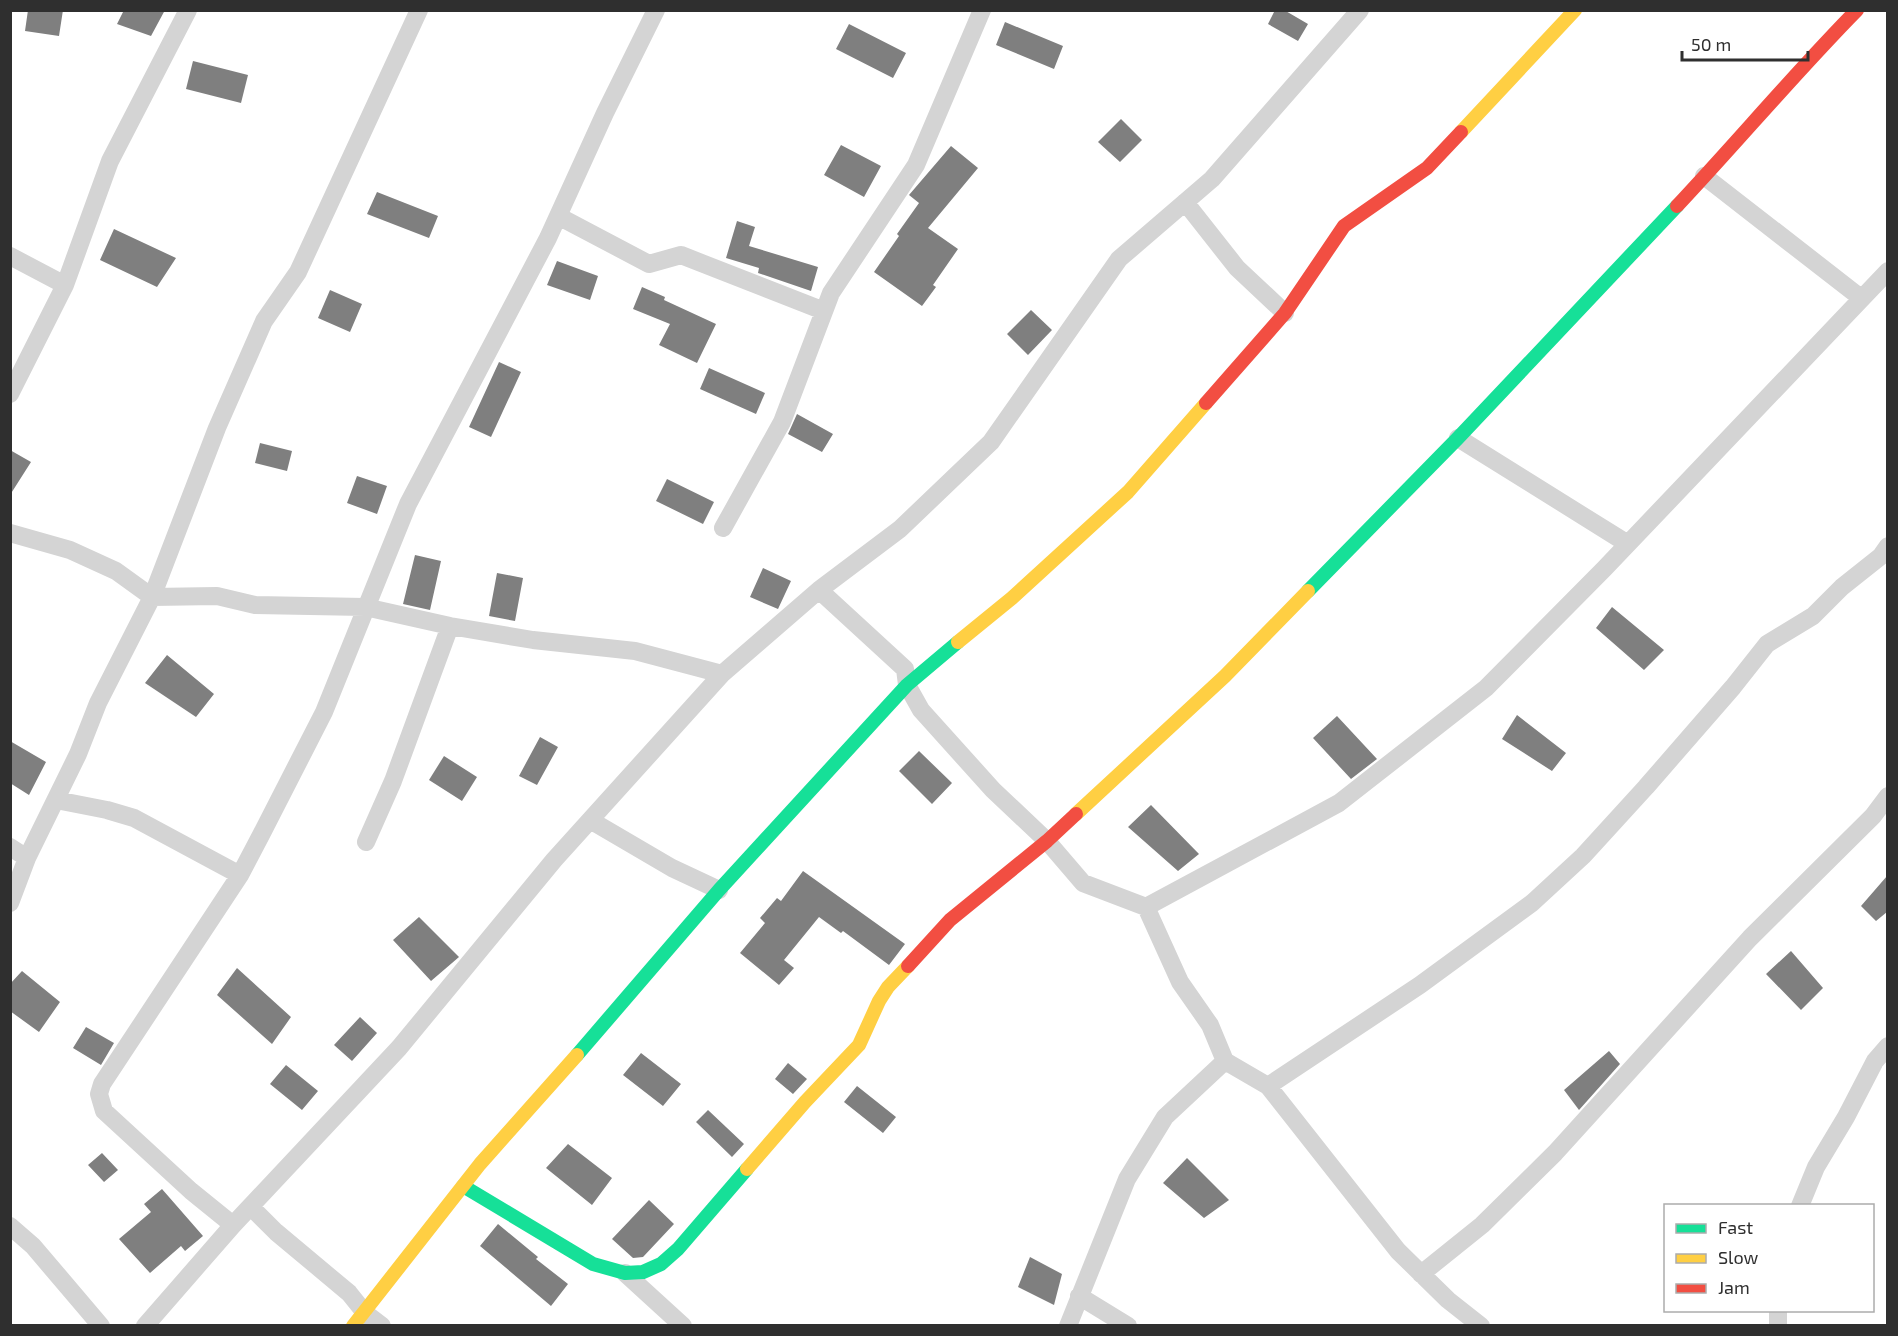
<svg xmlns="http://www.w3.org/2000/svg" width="1898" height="1336" font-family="'Exo 2',sans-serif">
  <rect width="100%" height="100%" fill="#fff"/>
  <path fill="#7f7f7f" d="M 28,10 L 63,10 L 59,36 L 25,31 Z
    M 124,10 L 165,10 L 151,36 L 117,24 Z
    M 1275,10 L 1284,10 L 1308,24 L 1298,41 L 1268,24 Z
    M 1005,22 L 1063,46 L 1054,69 L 996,45 Z
    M 849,24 L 906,53 L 893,78 L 836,49 Z
    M 193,61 L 248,75 L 241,103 L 186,89 Z
    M 1121,119 L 1142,140 L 1120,162 L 1098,142 Z
    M 841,145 L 881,166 L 864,197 L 824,175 Z
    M 951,146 L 978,168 L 928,228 L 958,249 L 933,285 L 936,287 L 922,306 L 874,272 L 899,236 L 897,234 L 919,203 L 909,195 Z
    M 377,192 L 438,216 L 429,238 L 367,214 Z
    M 737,221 L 755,227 L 749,246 L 818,267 L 811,291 L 758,273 L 759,268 L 726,258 Z
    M 114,229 L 176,258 L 157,287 L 100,260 Z
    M 557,261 L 598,276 L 590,300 L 547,285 Z
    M 642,287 L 665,297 L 664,300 L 716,324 L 697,363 L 659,345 L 670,324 L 633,309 Z
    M 330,290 L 362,304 L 350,332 L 318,318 Z
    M 1031,310 L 1052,330 L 1028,355 L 1007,334 Z
    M 499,362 L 521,372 L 491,437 L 469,427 Z
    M 709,368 L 765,393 L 756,414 L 700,389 Z
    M 797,414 L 833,434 L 822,452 L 788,434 Z
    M 260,443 L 292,451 L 287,471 L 255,463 Z
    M 10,450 L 31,462 L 10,495 Z
    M 357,476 L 387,486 L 377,514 L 347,503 Z
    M 667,479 L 714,502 L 703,524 L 656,501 Z
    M 415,555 L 441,561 L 430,610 L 403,604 Z
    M 763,568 L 791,581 L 778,609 L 750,597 Z
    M 497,573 L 523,578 L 515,621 L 489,616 Z
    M 1612,607 L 1664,650 L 1644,670 L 1596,628 Z
    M 167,655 L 214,694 L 196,717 L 145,683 Z
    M 1517,715 L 1566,753 L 1552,771 L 1502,739 Z
    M 1337,716 L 1377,759 L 1351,779 L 1313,738 Z
    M 540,737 L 558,747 L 537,785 L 519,776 Z
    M 10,741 L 46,762 L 29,795 L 10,783 Z
    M 919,751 L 952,783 L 932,804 L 899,771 Z
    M 444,756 L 477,777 L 462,801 L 429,780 Z
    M 1151,805 L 1199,854 L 1178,871 L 1128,827 Z
    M 803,871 L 905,944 L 889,965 L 843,931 L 841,933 L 819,917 L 784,960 L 794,968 L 779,985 L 740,953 L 765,923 L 760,918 L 777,898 L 781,901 Z
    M 1887,876 L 1887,912 L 1876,921 L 1861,906 Z
    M 419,917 L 459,957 L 431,981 L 393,940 Z
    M 1791,951 L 1823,988 L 1801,1010 L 1766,974 Z
    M 237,968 L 291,1017 L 272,1044 L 217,995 Z
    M 22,971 L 60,1002 L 39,1032 L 10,1011 L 10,984 Z
    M 360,1017 L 377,1033 L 352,1061 L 334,1045 Z
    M 86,1027 L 114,1043 L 101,1065 L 73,1048 Z
    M 1609,1051 L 1620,1064 L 1579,1110 L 1564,1090 Z
    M 641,1053 L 681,1084 L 663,1106 L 623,1075 Z
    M 788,1063 L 807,1079 L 793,1094 L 775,1079 Z
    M 286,1065 L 318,1091 L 302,1110 L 270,1084 Z
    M 857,1086 L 896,1117 L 883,1133 L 844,1102 Z
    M 708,1110 L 744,1144 L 732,1157 L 696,1122 Z
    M 568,1144 L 612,1178 L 592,1205 L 546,1168 Z
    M 102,1153 L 118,1170 L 104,1182 L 88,1165 Z
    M 1187,1158 L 1229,1200 L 1204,1218 L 1163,1183 Z
    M 162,1189 L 203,1236 L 185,1251 L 181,1246 L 150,1273 L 119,1239 L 151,1212 L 144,1204 Z
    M 649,1200 L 674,1224 L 643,1257 L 633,1258 L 612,1239 Z
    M 498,1224 L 538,1257 L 536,1259 L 568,1284 L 551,1306 L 480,1246 Z
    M 1030,1257 L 1062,1274 L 1054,1305 L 1018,1287 Z"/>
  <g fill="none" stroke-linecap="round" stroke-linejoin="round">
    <path stroke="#d4d4d4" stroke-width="18" d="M 1704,176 L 1861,298
      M 1185,202 L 1237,268 L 1285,313
      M 558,216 L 649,264 L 681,255 L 824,311
      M 10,256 L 65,285
      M 10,394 L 65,285 L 110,161 L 188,10
      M 1458,438 L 1628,544
      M 723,528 L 782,422 L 831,293 L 916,165 L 982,10
      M 10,533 L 70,550 L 116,571 L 152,597 L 217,596 L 255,605 L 365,607 L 450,626 L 533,640 L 635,651 L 722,674
      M 819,590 L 905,669 L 907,685 L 921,710 L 993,790 L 1047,841 L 1083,883 L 1146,907 L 1180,982 L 1210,1025 L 1225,1061 L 1268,1086 L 1398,1251 L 1448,1300 L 1481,1326
      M 56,800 L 107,810 L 134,818 L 240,875
      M 590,820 L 672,868 L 719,890
      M 366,842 L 393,781 L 450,626
      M 10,847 L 27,858
      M 10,903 L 27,858 L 78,754 L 98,703 L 152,597 L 217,428 L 264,321 L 298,272 L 419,10
      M 1146,907 L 1339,803 L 1486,688 L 1604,569 L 1888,271
      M 1268,1086 L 1420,985 L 1532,903 L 1583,856 L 1646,787 L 1733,687 L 1767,644 L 1813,616 L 1842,587 L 1881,556 L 1888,546
      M 1800,1206 L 1816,1167 L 1846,1117 L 1875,1061 L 1888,1046
      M 251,1207 L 276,1232 L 349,1293 L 365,1313 L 382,1326
      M 233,1225 L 191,1191 L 104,1111 L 99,1094 L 102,1084 L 240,875 L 261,835 L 324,712 L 408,504 L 548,238 L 605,113 L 656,10
      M 10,1226 L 33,1246 L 101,1326
      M 625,1273 L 683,1326
      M 1421,1274 L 1482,1225 L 1555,1153 L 1750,938 L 1873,816 L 1888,796
      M 1079,1296 L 1128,1326
      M 145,1326 L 233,1225 L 399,1048 L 554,860 L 722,674 L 819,590 L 900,529 L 991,442 L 1119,259 L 1212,179 L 1360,10
      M 1068,1326 L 1127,1179 L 1165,1117 L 1225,1061
      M 1778,1326 L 1778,1310"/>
    <path stroke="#16e098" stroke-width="14" d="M 1308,591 L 1458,438 L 1677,206
      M 577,1055 L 719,890 L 907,685 L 958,642
      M 463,1186 L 593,1264 L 625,1273 L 643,1272 L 661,1264 L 678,1249 L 747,1169"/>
    <path stroke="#ffcf43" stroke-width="14" d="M 1461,132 L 1575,10
      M 958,642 L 1012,598 L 1128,492 L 1206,403
      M 1076,814 L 1225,676 L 1308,591
      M 747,1169 L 805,1102 L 859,1045 L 879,1001 L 888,987 L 908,966
      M 353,1326 L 480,1164 L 577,1055"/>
    <path stroke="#f24e42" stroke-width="14" d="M 1677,206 C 1738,141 1795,73 1857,10
      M 1206,403 L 1285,313 L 1344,226 L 1427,168 L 1461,132
      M 908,966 L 950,920 L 1047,841 L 1076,814"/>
  </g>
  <rect width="1898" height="1336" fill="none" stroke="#2f2f2f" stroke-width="24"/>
  <rect x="1664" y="1204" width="210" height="108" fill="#ffffff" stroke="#acacac" stroke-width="1.5"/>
  <rect x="1676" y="1224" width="30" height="9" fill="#16e098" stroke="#acacac" stroke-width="1.5"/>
  <text x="1718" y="1234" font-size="18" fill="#2f2f2f">Fast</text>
  <rect x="1676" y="1254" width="30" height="9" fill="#ffcf43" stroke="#acacac" stroke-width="1.5"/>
  <text x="1718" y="1264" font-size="18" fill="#2f2f2f">Slow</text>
  <rect x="1676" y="1284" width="30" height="9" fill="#f24e42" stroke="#acacac" stroke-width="1.5"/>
  <text x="1718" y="1294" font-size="18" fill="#2f2f2f">Jam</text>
  <path d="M1682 51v9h126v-9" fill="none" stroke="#2f2f2f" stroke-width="3"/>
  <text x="1691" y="51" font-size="18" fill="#2f2f2f" stroke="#ffffff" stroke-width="4.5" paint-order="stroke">50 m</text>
</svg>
